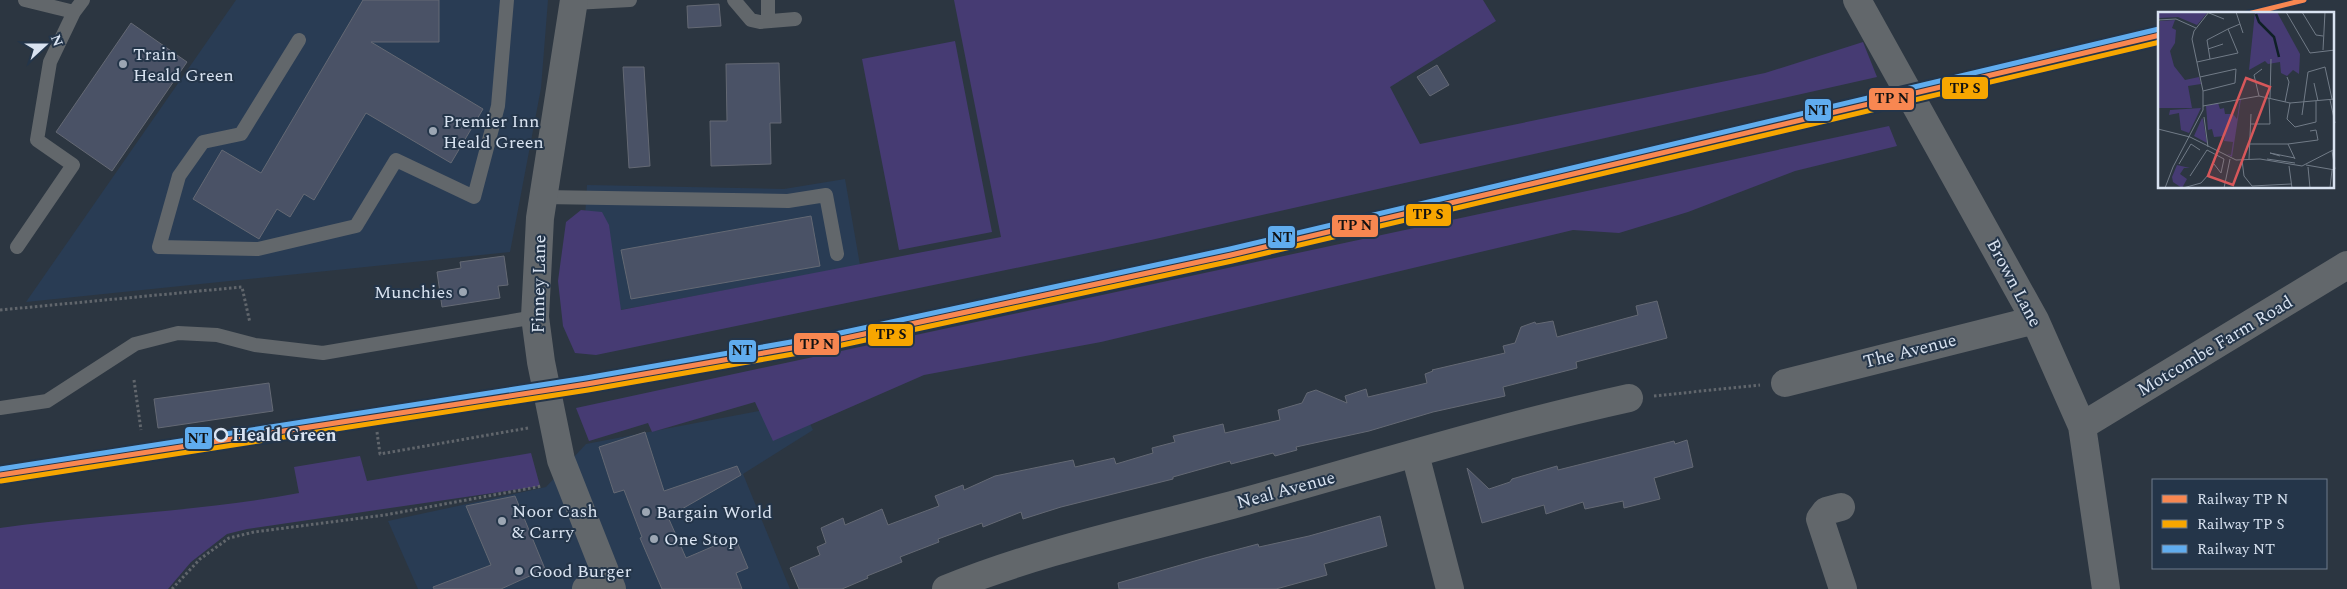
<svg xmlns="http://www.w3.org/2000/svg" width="2347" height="589" font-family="Spectral,serif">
  <rect width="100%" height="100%" fill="#2c3641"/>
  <path fill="#293c54" d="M 236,0 L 548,0 L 541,88 L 510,252 L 26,302 Z
    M 845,179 L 860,265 L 620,310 L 582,266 L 587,185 L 784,189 Z
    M 800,403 L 813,430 L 743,474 L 790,589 L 418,589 L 388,521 L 546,487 L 586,444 Z"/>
  <path fill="#463b73" d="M 954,0 L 1483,0 L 1496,21 L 1390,87 L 1420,144 L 1765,73 L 1863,42 L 1877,77 L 1151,240 L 596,355 L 575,353 L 563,326 L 558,281 L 566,222 L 581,210 L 602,212 L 609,225 L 621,310 L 1001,237 Z
    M 955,41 L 992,232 L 899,250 L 862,59 Z
    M 1889,126 L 1897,146 L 1795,171 L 1688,212 L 1619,233 L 1573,230 L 1101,342 L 924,375 L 773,441 L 755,402 L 652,432 L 648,423 L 589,441 L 576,408 Z
    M 531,453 L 540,486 L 247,529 L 227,534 L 191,562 L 168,589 L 0,589 L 0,528 C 99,514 201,512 299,493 L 294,467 L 360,456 L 367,481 Z"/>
  <path fill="#4a5266" stroke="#646974" d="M 363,0 L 439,0 L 439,42 L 371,42 L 483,109 L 451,163 L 366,113 L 314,200 L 304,194 L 290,217 L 277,209 L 259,239 L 193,199 L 222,150 L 261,173 Z
    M 719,4 L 721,26 L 688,28 L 687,6 Z
    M 131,23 L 187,62 L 112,171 L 56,132 Z
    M 779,63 L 781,123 L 770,123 L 771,164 L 711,166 L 710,121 L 727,121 L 726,64 Z
    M 1437,65 L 1449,85 L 1430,96 L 1417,77 Z
    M 623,67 L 644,67 L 650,166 L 629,168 Z
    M 811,216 L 820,266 L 631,299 L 621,250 Z
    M 504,256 L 508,285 L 498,286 L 500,298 L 442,307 L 437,272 L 461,268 L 460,262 Z
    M 1657,301 L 1667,338 L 1576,362 L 1577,368 L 1503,387 L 1505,396 L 1433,412 L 1369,431 L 1296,447 L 1297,450 L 1275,456 L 1273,453 L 1231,464 L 1230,461 L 1173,477 L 1173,479 L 1061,507 L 1023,519 L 1021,512 L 983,527 L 982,523 L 938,539 L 939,542 L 900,557 L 902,562 L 867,576 L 868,578 L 842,589 L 799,589 L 790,568 L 820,555 L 817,547 L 826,543 L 821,528 L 843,518 L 845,525 L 882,509 L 888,525 L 939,506 L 935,496 L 963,485 L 964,490 L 995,476 L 1073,460 L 1075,467 L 1114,458 L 1116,464 L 1153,453 L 1152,448 L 1175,442 L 1173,436 L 1223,424 L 1225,433 L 1280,420 L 1278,410 L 1302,403 L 1307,393 L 1316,390 L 1347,403 L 1345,396 L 1366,389 L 1368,397 L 1427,383 L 1425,374 L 1433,371 L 1432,370 L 1505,353 L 1503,346 L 1515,343 L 1521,327 L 1535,322 L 1536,324 L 1553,321 L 1557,337 L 1638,315 L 1636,306 Z
    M 269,383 L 273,411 L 158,428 L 154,399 Z
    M 645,432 L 664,491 L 737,466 L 741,475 L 668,517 L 686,558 L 735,537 L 748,568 L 736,573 L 742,589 L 662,589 L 640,538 L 642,537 L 624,490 L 614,493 L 599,447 Z
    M 1687,440 L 1693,467 L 1654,478 L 1660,499 L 1624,508 L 1623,501 L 1585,509 L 1583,502 L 1546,514 L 1544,505 L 1482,523 L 1467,468 L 1489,489 L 1510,482 L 1512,479 L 1557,466 L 1558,470 L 1674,441 L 1675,444 Z
    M 515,496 L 545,569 L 501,589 L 434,589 L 433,587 L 491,565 L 466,506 Z
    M 1380,516 L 1387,546 L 1324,564 L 1327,575 L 1276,589 L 1119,589 L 1118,583 L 1205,558 L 1258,544 L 1259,547 L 1309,536 Z"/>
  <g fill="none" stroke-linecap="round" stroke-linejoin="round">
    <path stroke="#61666c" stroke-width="3" stroke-dasharray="2.5 2.5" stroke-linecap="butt" d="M 0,310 L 242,287 L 250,323
      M 134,380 L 141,430
      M 1654,396 L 1760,385
      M 377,432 L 380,454 L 528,428
      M 172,589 L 200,559 L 229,538 L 254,532 L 385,515 L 542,486"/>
    <path stroke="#62676b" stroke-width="14" d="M 25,0 L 74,12
      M 734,0 L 751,20 L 760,22 L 795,19
      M 768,0 L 768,21
      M 574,3 L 630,0
      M 299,40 L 241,134 L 203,142 L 179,176 L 159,247 L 258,249 L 356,226 L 396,160 L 474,197 L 498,106 L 507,0
      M 543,197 L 788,201 L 826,195 L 837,254
      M 17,247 L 73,165 L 37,140 L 50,62 L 74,12 L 83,0
      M 0,408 L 47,401 L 135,344 L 178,333 L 217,335 L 255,345 L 323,353 L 535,317"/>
    <path stroke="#62676b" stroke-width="28" d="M 1857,0 L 2035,320 L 2082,426 L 2106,589
      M 1785,383 L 2035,320
      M 2082,426 L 2347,265
      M 1415,454 L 1450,589
      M 1841,507 L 1826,511 L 1820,519 L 1843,589
      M 586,589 L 607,579
      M 946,589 C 1041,550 1141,530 1239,503 C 1369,467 1497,427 1629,398"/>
    <path stroke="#62676b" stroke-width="28" d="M 574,0 L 540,218 L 535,317 L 541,362 L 561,460 L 612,589"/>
    <defs>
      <path id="rail-1" d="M 2248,14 L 2304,0
        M 0,475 L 587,384 L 832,341 L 1231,255 L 2160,35"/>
      <path id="rail-2" d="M 1,481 L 588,390 L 833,347 L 1232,261 L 2160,42"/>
      <path id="rail-3" d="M 0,469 L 586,378 L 831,335 L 1230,249 L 2159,29"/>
    </defs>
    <use href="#rail-1" stroke="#243549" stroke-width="9"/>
    <use href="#rail-2" stroke="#243549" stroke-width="9"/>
    <use href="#rail-3" stroke="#243549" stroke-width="9"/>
    <use href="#rail-1" stroke="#f88751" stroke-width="5"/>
    <use href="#rail-2" stroke="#f7a600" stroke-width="5"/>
    <use href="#rail-3" stroke="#60acee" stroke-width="5"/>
  </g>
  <g fill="#9ca6b3" stroke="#243549" stroke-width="2">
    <circle cx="123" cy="64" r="5"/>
    <circle cx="433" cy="131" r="5"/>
    <circle cx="463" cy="292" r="5"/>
    <circle cx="646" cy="512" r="5"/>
    <circle cx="502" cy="521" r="5"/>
    <circle cx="654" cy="539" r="5"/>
    <circle cx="519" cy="571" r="5"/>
  </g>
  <circle fill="#243549" stroke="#d9e3f1" stroke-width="2.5" cx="221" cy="435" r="6"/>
  <g text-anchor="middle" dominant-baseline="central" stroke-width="4" stroke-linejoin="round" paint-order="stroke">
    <g font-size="18" fill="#d9e3f1" stroke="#243549" text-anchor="start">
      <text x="133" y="54">Train<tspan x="133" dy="21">Heald Green</tspan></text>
      <text x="443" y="121">Premier Inn<tspan x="443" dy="21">Heald Green</tspan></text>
      <text x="453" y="292" text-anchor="end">Munchies</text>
      <text x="512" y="511">Noor Cash<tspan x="512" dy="21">&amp; Carry</tspan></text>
      <text x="656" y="512">Bargain World</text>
      <text x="664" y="539">One Stop</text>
      <text x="529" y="571">Good Burger</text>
    </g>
    <g font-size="18" fill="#d9e3f1" stroke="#243549">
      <text transform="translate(2014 283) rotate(62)">Brown Lane</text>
      <text transform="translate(539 284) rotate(-89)">Finney Lane</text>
      <text transform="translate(2215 346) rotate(-31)">Motcombe Farm Road</text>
      <text transform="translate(1910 351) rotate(-14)">The Avenue</text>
      <text transform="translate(1286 490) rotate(-15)">Neal Avenue</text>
    </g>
    <g font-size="18" font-weight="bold" fill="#d9e3f1" stroke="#243549" text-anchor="start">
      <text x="232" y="435">Heald Green</text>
    </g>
  </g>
  <g transform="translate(2158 12)">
    <rect width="176" height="176" fill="#2c3641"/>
    <path d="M 0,0 L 50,0 L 39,13 L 20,5 L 1,6 ZM 97,0 L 119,0 L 142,42 L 141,62 L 135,58 L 129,64 L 123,61 L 122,50 L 110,52 L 107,49 L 91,58 ZM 17,8 L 14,16 L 18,18 L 17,31 L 12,39 L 16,54 L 27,68 L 41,65 L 43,72 L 30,74 L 34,96 L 0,96 L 2,9 ZM 82,87 L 83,87 L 74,145 L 69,142 L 73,143 L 75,130 L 66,129 L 67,124 L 56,125 L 54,117 L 50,118 L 48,94 L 60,91 L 62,97 L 66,96 L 67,102 L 75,102 L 79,107 ZM 43,96 L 31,121 L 23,118 L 21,101 L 11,103 L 12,98 ZM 44,106 L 45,107 L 49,131 L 36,124 ZM 19,153 L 32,156 L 26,156 L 22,162 L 29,167 L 24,176 L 15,170 L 14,165 Z" fill="#463b73"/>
    <path fill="none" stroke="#0f2026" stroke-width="2.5" d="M 98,2 L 101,10 L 116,25 L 121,45"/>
    <path fill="none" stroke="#717b87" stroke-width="1" d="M 78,0 L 85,21M 128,0 L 152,41 L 177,38M 144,0 L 158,23 L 165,24M 51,1 L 66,7M 0,8 L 18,7 L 38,16M 50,37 L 65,32M 165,38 L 167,0M 52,47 L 49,28 L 70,17M 39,50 L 80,41 L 70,17 L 82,12M 42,65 L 78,57 L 77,71 L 45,79M 156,71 L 160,89M 101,84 L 96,63 L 104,57M 112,86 L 113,47M 172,88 L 177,111M 127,90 L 131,70 L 129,65M 132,91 L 129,107 L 137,115M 45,94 L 101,84 L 132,91 L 177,87M 144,103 L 150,60 L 167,55 L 174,87M 46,105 L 50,135M 92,112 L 112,112 L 111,86M 137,115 L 158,110 L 158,89M 0,117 L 32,125 L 78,148 L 102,147 L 144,154 L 177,137M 90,132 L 130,132 L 160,128 L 158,118 L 152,119M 130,132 L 137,147M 49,138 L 66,147 L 63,161 L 56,152M 174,139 L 177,157M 122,144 L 112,141 L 137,146M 91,147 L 93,102M 109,147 L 137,151M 84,148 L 86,164 L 94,174 L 133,172M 21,152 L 33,132 L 42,138M 148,153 L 177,158M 131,154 L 134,176M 150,155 L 152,176M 32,164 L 49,138M 7,176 L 15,155 L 45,98 L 45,79 L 34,27 L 36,19 L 51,0M 25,176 L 43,171 L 52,161M 66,176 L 72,147M 172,176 L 174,158"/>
    <path fill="#d7575a" fill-opacity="0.15" stroke="#d7575a" stroke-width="2.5" d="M 88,66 L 112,75 L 75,173 L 50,164 Z"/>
    <rect width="176" height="176" fill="none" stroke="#d9e3f1" stroke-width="2.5"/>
  </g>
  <g stroke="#243549" stroke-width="2">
    <rect x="1941" y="76" width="48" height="24" rx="5" fill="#f7a600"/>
    <rect x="1868" y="87" width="47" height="24" rx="5" fill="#f88751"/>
    <rect x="1804" y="98" width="28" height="24" rx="5" fill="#60acee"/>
    <rect x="1405" y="203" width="47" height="24" rx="5" fill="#f7a600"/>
    <rect x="1331" y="214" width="48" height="24" rx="5" fill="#f88751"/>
    <rect x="1267" y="225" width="29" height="24" rx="5" fill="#60acee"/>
    <rect x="867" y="323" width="47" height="24" rx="5" fill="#f7a600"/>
    <rect x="793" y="332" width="47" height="24" rx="5" fill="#f88751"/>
    <rect x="728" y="339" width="29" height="24" rx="5" fill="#60acee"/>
    <rect x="184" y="426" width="29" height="24" rx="5" fill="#60acee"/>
  </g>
  <g font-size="14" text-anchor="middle" font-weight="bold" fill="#111">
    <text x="1965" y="93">TP S</text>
    <text x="1892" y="103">TP N</text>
    <text x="1818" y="115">NT</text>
    <text x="1428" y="219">TP S</text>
    <text x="1355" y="230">TP N</text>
    <text x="1282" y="242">NT</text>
    <text x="891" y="339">TP S</text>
    <text x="817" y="349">TP N</text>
    <text x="742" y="355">NT</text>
    <text x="198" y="443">NT</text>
  </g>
  <rect x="2152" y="479" width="175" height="90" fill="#243549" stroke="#6c7b8c"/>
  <rect x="2162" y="495" width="25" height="8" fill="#f88751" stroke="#6c7b8c"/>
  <text x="2197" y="504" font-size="15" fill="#d9e3f1">Railway TP N</text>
  <rect x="2162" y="520" width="25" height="8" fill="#f7a600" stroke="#6c7b8c"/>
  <text x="2197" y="529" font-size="15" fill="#d9e3f1">Railway TP S</text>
  <rect x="2162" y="545" width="25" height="8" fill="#60acee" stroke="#6c7b8c"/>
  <text x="2197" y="554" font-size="15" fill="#d9e3f1">Railway NT</text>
  <g transform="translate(45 45) rotate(69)" stroke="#243549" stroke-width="4" paint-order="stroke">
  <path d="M0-4L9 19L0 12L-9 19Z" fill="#d9e3f1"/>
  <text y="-8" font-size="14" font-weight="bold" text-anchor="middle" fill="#d9e3f1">N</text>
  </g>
</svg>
